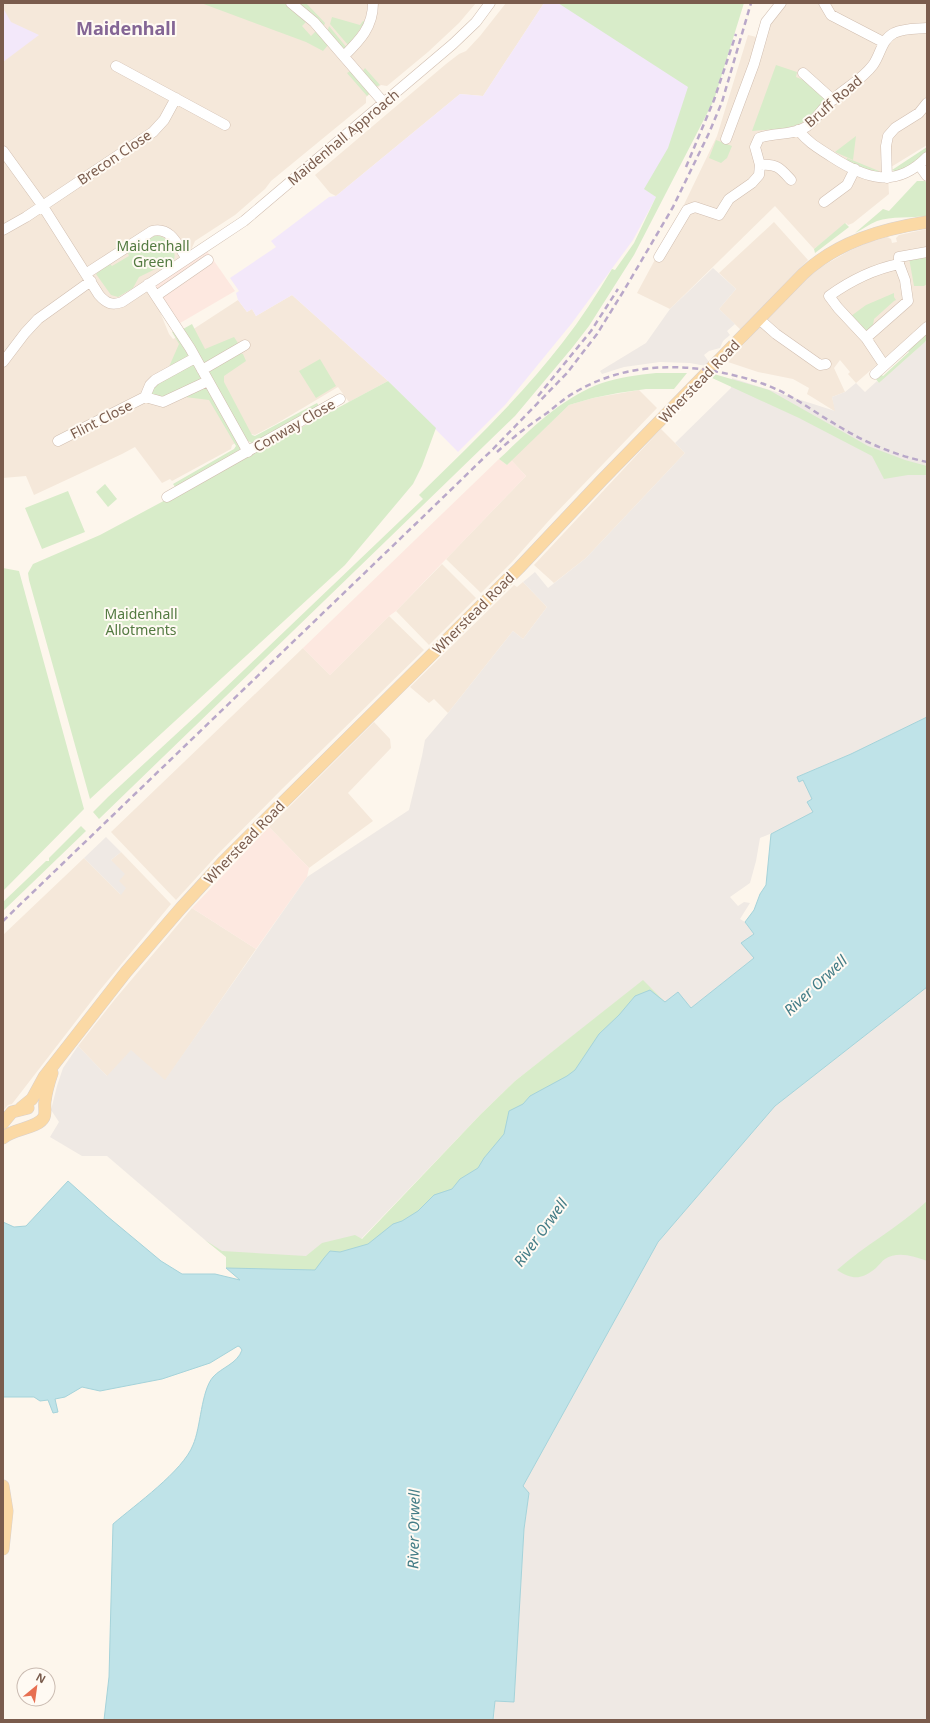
<svg xmlns="http://www.w3.org/2000/svg" width="930" height="1723" font-family="'Noto Sans',sans-serif">
  <rect width="100%" height="100%" fill="#fdf6ec"/>
  <path fill="#f5e8da" d="M 3,3 L 476,3 L 459,23 L 428,52 L 387,86 L 381,85 L 366,97 L 366,103 L 271,181 L 265,189 L 235,215 L 195,241 L 187,259 L 149,285 L 169,334 L 173,339 L 192,330 L 238,300 L 247,312 L 252,309 L 256,316 L 292,295 L 388,381 L 349,402 L 338,387 L 276,424 L 255,435 L 251,434 L 232,445 L 231,449 L 172,481 L 170,479 L 162,483 L 135,447 L 122,454 L 34,495 L 26,476 L 3,478 Z
    M 506,3 L 544,3 L 483,96 L 460,94 L 336,196 L 330,193 L 315,175 L 446,64 L 459,54 L 466,51 L 480,36 Z
    M 781,3 L 927,3 L 927,145 L 891,167 L 888,176 L 889,194 L 853,223 L 848,225 L 846,223 L 814,249 L 775,206 L 670,309 L 637,293 L 679,215 L 717,136 L 748,35 L 761,38 Z
    M 774,222 L 808,260 L 741,330 L 719,309 L 736,289 L 719,273 Z
    M 927,229 L 927,321 L 856,383 L 848,374 L 850,372 L 840,360 L 834,368 L 845,392 L 832,397 L 836,412 L 807,394 L 809,388 L 793,379 L 758,372 L 728,362 L 791,292 L 821,267 L 849,251 L 867,243 L 887,237 L 891,239 L 892,243 L 897,242 L 896,238 L 899,235 Z
    M 639,390 L 657,408 L 553,516 L 512,562 L 481,593 L 446,559 L 526,476 L 511,460 L 569,405 L 593,398 Z
    M 661,429 L 685,453 L 586,558 L 554,583 L 534,565 Z
    M 442,564 L 476,598 L 429,645 L 396,611 Z
    M 523,582 L 547,607 L 523,639 L 513,631 L 448,713 L 434,699 L 429,703 L 410,687 L 514,585 L 517,587 Z
    M 389,616 L 424,650 L 282,789 L 218,854 L 176,900 L 111,832 L 303,648 L 330,675 Z
    M 374,722 L 390,739 L 391,748 L 348,793 L 373,821 L 309,868 L 269,827 Z
    M 121,852 L 171,904 L 100,990 L 12,1104 L 8,1105 L 3,1111 L 3,935 L 84,858 L 120,894 L 119,881 L 111,860 Z
    M 192,908 L 256,949 L 165,1081 L 107,1076 L 78,1046 L 116,998 Z"/>
  <path fill="#fde8e0" d="M 205,248 L 235,291 L 175,326 L 148,284 Z
    M 499,459 L 507,465 L 511,460 L 526,476 L 396,611 L 389,616 L 330,675 L 303,648 Z
    M 269,827 L 309,868 L 307,877 L 256,949 L 192,908 Z"/>
  <path fill="#efe9e4" d="M 713,268 L 736,289 L 719,309 L 735,324 L 727,331 L 730,335 L 723,341 L 720,348 L 709,351 L 704,355 L 709,362 L 706,366 L 690,363 L 660,362 L 624,367 L 602,374 L 600,371 L 646,343 L 670,309 Z
    M 927,340 L 927,717 L 851,754 L 797,777 L 803,780 L 812,799 L 813,812 L 777,831 L 760,838 L 756,861 L 750,883 L 730,897 L 738,906 L 744,902 L 750,903 L 740,919 L 745,922 L 754,934 L 754,958 L 691,1008 L 665,1002 L 643,981 L 515,1081 L 480,1115 L 361,1239 L 305,1259 L 228,1257 L 205,1240 L 107,1156 L 82,1156 L 50,1137 L 59,1122 L 51,1110 L 57,1086 L 63,1068 L 78,1046 L 107,1076 L 131,1050 L 165,1080 L 307,877 L 409,810 L 422,756 L 425,740 L 448,713 L 513,631 L 523,639 L 547,607 L 523,582 L 535,572 L 548,588 L 586,558 L 685,453 L 675,443 L 731,388 L 732,378 L 835,411 L 832,397 L 845,392 L 856,383 L 865,392 L 877,381 L 879,383 Z
    M 106,837 L 121,852 L 111,860 L 125,874 L 119,881 L 126,888 L 121,895 L 84,858 Z
    M 927,987 L 927,1720 L 494,1720 L 495,1700 L 514,1702 L 524,1529 L 529,1493 L 523,1486 L 658,1242 L 775,1106 Z"/>
  <path fill="#f3e8fa" d="M 544,3 L 722,3 L 660,190 L 633,240 L 572,323 L 505,405 L 458,452 L 388,381 L 292,295 L 256,316 L 252,309 L 247,312 L 238,300 L 236,293 L 239,291 L 230,278 L 276,247 L 271,241 L 329,197 L 336,196 L 460,94 L 483,96 Z
    M 3,8 L 11,22 L 39,35 L 3,62 Z"/>
  <path fill="#d8ecc9" d="M 201,3 L 286,3 L 299,13 L 307,21 L 302,26 L 311,36 L 316,31 L 329,44 L 323,51 L 306,42 Z
    M 296,3 L 306,3 L 325,23 L 323,28 Z
    M 558,3 L 744,3 L 714,100 L 634,255 L 589,326 L 572,348 L 515,416 L 99,819 L 93,812 L 108,797 L 199,713 L 423,499 L 419,495 C 469,446 520,398 563,342 C 581,319 597,294 612,269 L 615,270 L 634,243 L 656,197 L 644,189 L 668,148 L 688,87 Z
    M 332,17 L 360,25 L 363,21 L 365,21 L 353,40 L 348,45 L 330,24 Z
    M 329,26 L 347,48 L 342,49 L 327,33 Z
    M 776,65 L 797,72 L 796,77 L 810,83 L 826,98 C 820,105 814,113 807,119 C 794,131 769,129 752,131 Z
    M 365,68 L 380,85 L 375,87 L 362,72 Z
    M 352,70 L 371,92 L 367,96 L 347,73 Z
    M 856,136 L 853,160 L 835,152 Z
    M 716,140 L 732,146 L 727,158 L 721,163 L 709,158 Z
    M 927,147 L 927,152 L 917,162 L 897,172 L 892,170 Z
    M 847,158 L 879,171 L 879,172 L 871,172 L 847,161 Z
    M 917,181 L 925,181 L 927,184 L 927,216 C 912,218 891,216 877,221 C 869,224 862,230 855,233 L 883,209 L 889,211 Z
    M 845,223 L 849,227 L 815,253 L 814,249 Z
    M 156,235 C 168,237 177,248 174,260 L 139,277 L 133,288 L 118,297 L 111,295 L 96,274 L 109,263 L 112,266 L 129,256 L 127,251 Z
    M 927,254 L 927,284 L 924,286 L 914,286 L 909,258 Z
    M 894,293 L 894,297 L 896,300 L 894,301 L 874,319 L 872,330 L 867,333 L 851,316 L 866,305 Z
    M 192,324 L 205,349 L 234,337 L 238,343 C 234,352 213,363 203,362 L 183,329 Z
    M 175,331 L 189,354 L 187,357 L 168,369 L 179,344 L 172,332 Z
    M 927,333 L 927,339 L 925,342 L 879,383 L 875,378 L 880,374 L 883,376 L 909,352 L 907,350 Z
    M 240,353 L 243,354 L 246,361 L 224,376 L 224,382 L 252,435 L 255,436 L 317,403 L 321,409 L 253,444 L 245,439 L 209,372 L 211,368 Z
    M 320,359 L 336,386 L 316,398 L 299,371 Z
    M 194,364 L 202,377 L 196,383 L 162,398 L 152,395 L 152,389 L 155,384 Z
    M 656,373 L 687,373 L 674,389 L 646,389 L 618,393 L 593,398 L 569,405 L 507,465 L 499,459 C 530,430 562,397 602,383 C 620,377 638,375 656,373 Z
    M 714,374 L 769,390 L 868,446 L 905,460 L 927,466 L 927,475 L 908,475 L 884,479 L 872,456 L 799,418 L 710,377 Z
    M 388,381 L 436,428 L 422,466 L 413,484 L 345,565 L 90,799 L 29,580 L 28,573 L 33,564 L 100,535 Z
    M 205,388 L 208,388 L 241,449 L 238,454 L 176,488 L 173,484 L 234,449 L 236,446 L 209,400 L 185,397 Z
    M 105,484 L 117,499 L 108,507 L 96,492 Z
    M 68,491 L 85,532 L 42,549 L 25,508 Z
    M 3,568 L 19,571 L 84,809 L 3,891 Z
    M 81,826 L 86,831 L 3,911 L 3,902 L 46,861 L 49,861 L 49,858 Z
    M 643,980 L 665,1002 L 504,1164 L 327,1270 L 241,1280 L 226,1268 L 226,1257 L 205,1240 L 222,1251 L 306,1256 L 322,1243 L 355,1235 L 362,1239 L 480,1115 L 515,1081 Z
    M 927,1201 L 927,1261 C 914,1256 897,1251 885,1259 C 882,1261 879,1265 876,1268 C 861,1280 853,1280 837,1270 C 865,1245 899,1227 927,1201 Z"/>
  <path fill="#bfe3e8" stroke="#a5d3da" d="M 927,717 L 927,987 L 775,1106 L 658,1242 L 523,1486 L 529,1493 L 524,1529 L 514,1702 L 495,1701 L 493,1720 L 104,1720 L 109,1677 L 113,1524 C 135,1505 183,1471 193,1445 C 201,1427 201,1391 213,1377 C 222,1367 237,1364 242,1350 L 240,1347 L 238,1346 L 210,1363 L 162,1379 L 100,1391 L 82,1387 L 65,1397 L 55,1399 L 58,1412 L 53,1413 L 48,1400 L 40,1401 L 34,1397 L 3,1397 L 3,1222 L 14,1227 L 26,1226 L 68,1181 L 107,1216 L 161,1261 L 182,1274 L 215,1274 L 240,1280 L 226,1268 L 315,1270 L 324,1258 L 330,1251 L 340,1252 L 368,1244 L 393,1224 L 402,1221 L 418,1211 L 434,1195 L 452,1189 L 460,1179 L 478,1168 L 484,1158 L 504,1134 L 509,1111 L 523,1104 L 530,1096 L 567,1076 L 575,1070 L 599,1034 L 619,1015 L 635,996 L 650,990 L 665,1002 L 678,992 L 691,1008 L 754,958 L 741,943 L 754,934 L 745,922 L 754,910 L 760,894 L 766,885 L 771,834 L 813,812 L 807,802 L 812,799 L 803,780 L 799,782 L 797,777 L 851,754 Z"/>
  <g fill="none" stroke-linecap="round" stroke-linejoin="round">
    <defs>
      <path id="minor" d="M 291,3 L 314,22 L 384,103
        M 824,3 L 831,15 L 883,42
        M 344,56 C 360,40 373,27 373,3
        M 116,66 L 225,125
        M 803,73 L 833,100
        M 798,130 C 811,145 817,147 832,157 C 866,179 896,189 927,157
        M 726,139 L 754,64 L 766,22 L 781,3
        M 3,151 L 42,205 L 99,295 C 106,303 112,306 122,302 L 244,221 L 453,44 L 476,22 L 490,3
        M 760,165 C 777,163 781,169 791,180
        M 919,165 L 927,176
        M 887,178 L 886,146 L 888,136 L 895,128 L 919,113 L 927,103
        M 824,202 L 847,185 L 855,169
        M 3,230 L 26,217 L 153,132 L 164,120 L 176,98
        M 659,257 L 687,210 L 695,207 L 719,215 L 729,199 L 752,183 L 759,175 L 760,165 L 755,147 L 759,138 C 774,132 791,136 806,127 C 815,121 821,110 829,103 C 843,89 861,81 873,65 C 881,54 881,40 894,33 C 905,28 916,29 927,28
        M 87,273 L 152,231 C 171,226 178,246 187,259
        M 148,284 L 190,348 L 248,452
        M 156,296 L 208,260
        M 759,319 L 776,334 L 820,365 L 826,364
        M 866,338 L 908,301 L 905,280 L 899,264
        M 195,358 L 155,380 L 150,385 L 145,397 L 163,402 L 208,381
        M 3,362 L 25,333 L 38,319 L 91,281
        M 884,365 L 866,338 L 838,308 L 829,296 C 850,281 874,269 899,264 L 899,257 L 927,252
        M 202,370 L 245,345
        M 875,374 L 927,327
        M 58,441 L 145,397
        M 167,497 L 340,399"/>
      <path id="major" d="M 21,1108 L 32,1099 L 44,1077 L 126,972 L 181,908 L 224,861 L 519,568 L 602,480 L 803,274 C 837,242 882,229 927,222
        M 3,1123 L 12,1112 L 28,1108
        M 3,1138 C 13,1128 38,1129 44,1117 C 46,1113 44,1106 45,1101 C 46,1092 49,1082 52,1073
        M 3,1486 L 7,1511 L 3,1549"/>
    </defs>
    <use href="#minor" stroke="#d1beb0" stroke-width="11"/>
    <use href="#major" stroke="#dad1cd" stroke-width="13"/>
    <use href="#minor" stroke="#fff" stroke-width="10"/>
    <use href="#major" stroke="#fbd9a5" stroke-width="12"/>
    <path stroke="#b9a8c9" stroke-width="2.5" stroke-dasharray="6 4" stroke-linecap="butt" d="M 686,167 L 714,100 L 736,34
      M 538,396 L 591,331 L 618,289
      M 497,452 C 512,438 529,425 547,413 C 557,405 567,396 579,390 C 620,367 668,363 714,371 C 739,376 764,382 786,394 C 803,403 819,415 835,424 C 864,442 894,455 927,462
      M 3,921 L 429,511 L 493,449 L 567,373 L 597,334 L 623,292 L 673,207 L 709,133 L 722,102 L 751,3"/>
  </g>
  <g text-anchor="middle" dominant-baseline="central" stroke-width="4" stroke-linejoin="round" paint-order="stroke">
    <g font-size="14" fill="#7a5c4d" stroke="#fffaf3">
      <text transform="translate(833 101) rotate(-41)">Bruff Road</text>
      <text transform="translate(343 137) rotate(-40)">Maidenhall Approach</text>
      <text transform="translate(114 157) rotate(-34)">Brecon Close</text>
      <text transform="translate(699 381) rotate(-46)">Wherstead Road</text>
      <text transform="translate(101 419) rotate(-27)">Flint Close</text>
      <text transform="translate(294 425) rotate(-30)">Conway Close</text>
      <text transform="translate(473 613) rotate(-45)">Wherstead Road</text>
      <text transform="translate(244 842) rotate(-46)">Wherstead Road</text>
    </g>
    <g font-size="14" fill="#537a41" stroke="#fffaf3">
      <text x="153" y="245">Maidenhall<tspan x="153" dy="16">Green</tspan></text>
      <text x="141" y="613">Maidenhall<tspan x="141" dy="16">Allotments</tspan></text>
    </g>
    <g font-size="15" font-style="italic" fill="#437c86" stroke="#fffaf3">
      <text transform="translate(815 985) rotate(-43)">River Orwell</text>
      <text transform="translate(540 1232) rotate(-54)">River Orwell</text>
      <text transform="translate(413 1529) rotate(-89)">River Orwell</text>
    </g>
    <g font-size="18" font-weight="bold" fill="#846695" stroke="#fffaf3">
      <text x="126" y="28">Maidenhall</text>
    </g>
  </g>
  <rect width="930" height="1723" fill="none" stroke="#7a5c4d" stroke-width="8"/>
  <g transform="translate(36 1687) rotate(29)"><circle r="19" fill="#fffaf3" stroke="#cabbb1"/>
  <path d="M0-3L7 15L0 10L-7 15Z" fill="#e76f51"/>
  <text y="-6" font-size="11" font-weight="bold" text-anchor="middle" fill="#7a5c4d">N</text>
  </g>
</svg>
